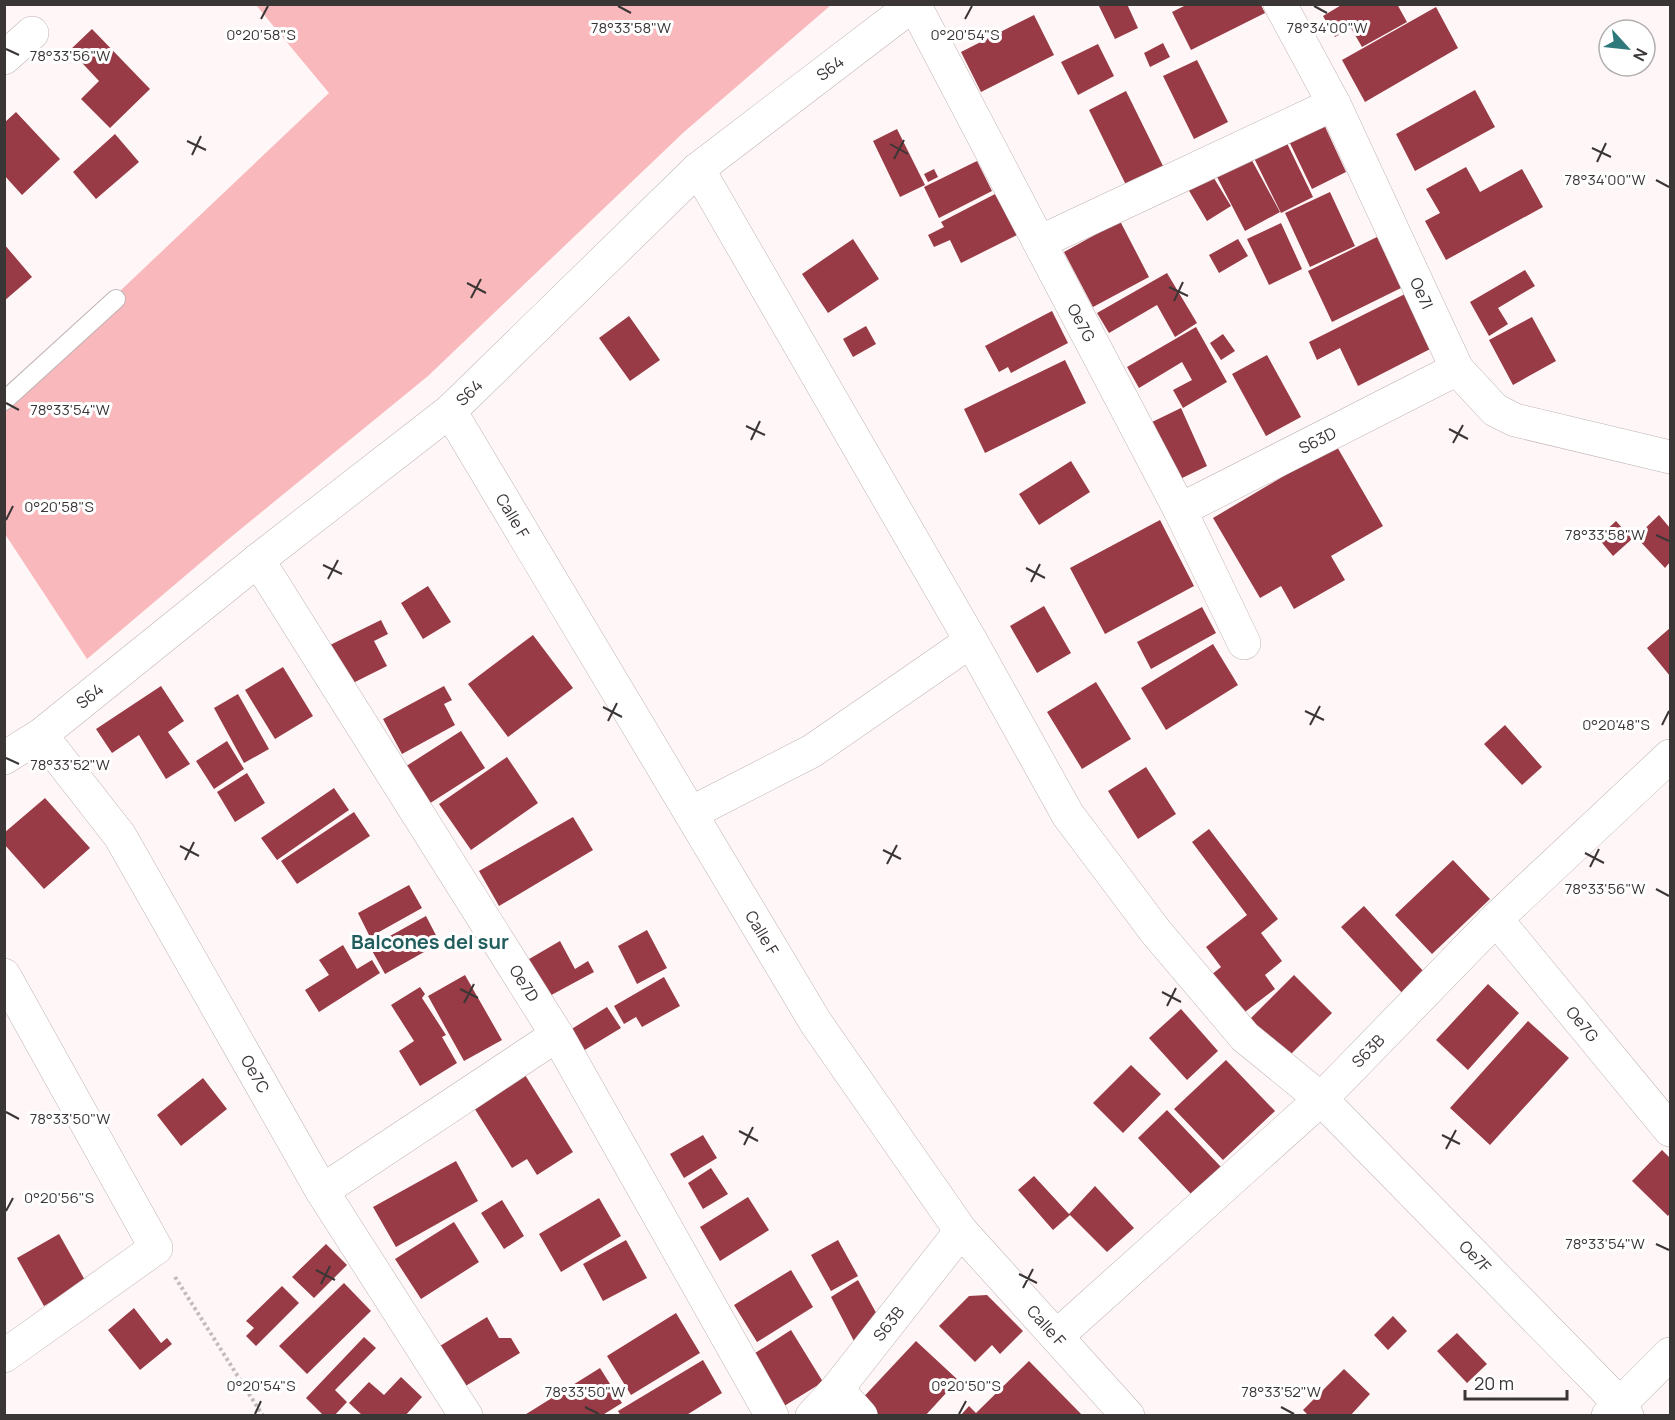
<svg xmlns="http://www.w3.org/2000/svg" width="1675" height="1420" font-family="Manrope,sans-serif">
  <rect width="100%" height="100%" fill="#fff7f7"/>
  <path fill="#f9b8bb" d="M 256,5 L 831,5 L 684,132 L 428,376 L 231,537 L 87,659 L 5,534 L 5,400 L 329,93 Z"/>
  <path fill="#983b46" d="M 1098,4 L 1127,4 L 1138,28 L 1115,39 Z
    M 1343,4 L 1397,4 L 1407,22 L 1362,47 L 1351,28 L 1335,37 L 1323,16 Z
    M 1186,5 L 1261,5 L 1265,13 L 1191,50 L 1172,12 Z
    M 1436,7 L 1458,48 L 1365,102 L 1342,60 Z
    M 1034,15 L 1054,55 L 981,92 L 961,52 Z
    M 92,29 L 150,89 L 110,128 L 81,99 L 99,81 L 70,50 Z
    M 1163,43 L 1170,57 L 1150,67 L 1144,53 Z
    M 1098,44 L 1114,76 L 1078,95 L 1061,62 Z
    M 1197,60 L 1228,122 L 1194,139 L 1163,76 Z
    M 1475,90 L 1495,127 L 1415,171 L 1396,134 Z
    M 1126,91 L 1163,166 L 1126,185 L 1089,110 Z
    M 16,112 L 60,159 L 22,195 L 4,175 L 4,123 Z
    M 1321,118 L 1346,172 L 1312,189 L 1286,135 Z
    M 897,129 L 925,185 L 900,197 L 873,141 Z
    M 115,134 L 139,162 L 96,199 L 73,172 Z
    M 1283,135 L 1313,197 L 1281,213 L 1251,152 Z
    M 1249,155 L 1280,212 L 1245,231 L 1215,173 Z
    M 977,161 L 992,191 L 939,218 L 924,187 Z
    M 1466,167 L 1480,192 L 1522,169 L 1543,207 L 1446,260 L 1425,221 L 1440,213 L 1426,189 Z
    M 934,169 L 938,177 L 928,182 L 924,174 Z
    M 1212,175 L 1231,206 L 1207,221 L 1188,189 Z
    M 1330,192 L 1355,246 L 1310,267 L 1285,213 Z
    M 997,193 L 1017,235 L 961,263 L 950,240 L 934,247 L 928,235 L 944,227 L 941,222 Z
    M 1120,221 L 1149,277 L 1093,307 L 1064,252 Z
    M 1281,223 L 1302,269 L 1269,285 L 1247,239 Z
    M 1377,237 L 1401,288 L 1332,322 L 1308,271 Z
    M 853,239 L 879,279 L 828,313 L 802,274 Z
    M 1238,239 L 1248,256 L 1219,273 L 1209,255 Z
    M 4,244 L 32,277 L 4,301 Z
    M 1525,270 L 1535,286 L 1498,308 L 1508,324 L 1489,336 L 1470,302 Z
    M 1167,273 L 1197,323 L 1175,337 L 1157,305 L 1109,333 L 1097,313 Z
    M 1411,291 L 1438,345 L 1358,386 L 1340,348 L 1317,360 L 1309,342 Z
    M 1052,311 L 1068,343 L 1011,373 L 1008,367 L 999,372 L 985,346 Z
    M 629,316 L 660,360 L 630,381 L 599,338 Z
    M 1532,317 L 1556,361 L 1513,385 L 1489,340 Z
    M 866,326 L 876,344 L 853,357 L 843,339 Z
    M 1196,327 L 1227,382 L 1183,408 L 1173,390 L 1192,380 L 1182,362 L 1139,388 L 1127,367 Z
    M 1223,334 L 1235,351 L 1221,360 L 1210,343 Z
    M 1267,355 L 1301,417 L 1266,436 L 1232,374 Z
    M 1065,360 L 1086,403 L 985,453 L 964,409 Z
    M 1181,408 L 1207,466 L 1176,481 L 1150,423 Z
    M 1336,445 L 1383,526 L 1331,556 L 1345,580 L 1294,609 L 1281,586 L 1260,598 L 1213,518 Z
    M 1071,461 L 1090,492 L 1039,525 L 1019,494 Z
    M 1659,515 L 1670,528 L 1670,562 L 1665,568 L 1636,537 Z
    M 1160,520 L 1194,586 L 1105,634 L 1070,568 Z
    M 1616,521 L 1632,539 L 1613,556 L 1598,538 Z
    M 428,586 L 451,622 L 423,639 L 401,603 Z
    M 1044,606 L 1071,653 L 1037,673 L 1010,626 Z
    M 1202,607 L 1216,633 L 1151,669 L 1137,642 Z
    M 381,620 L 388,634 L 374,641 L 387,666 L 347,686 L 328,646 Z
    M 1670,628 L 1670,676 L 1647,648 Z
    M 533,635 L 573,688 L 508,737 L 468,684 Z
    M 1213,644 L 1238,685 L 1166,730 L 1141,688 Z
    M 283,667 L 313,716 L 275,739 L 245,690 Z
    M 1096,682 L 1131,739 L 1082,769 L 1047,712 Z
    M 161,686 L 184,721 L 168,732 L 190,764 L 166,779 L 139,735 L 112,753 L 96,729 Z
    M 444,686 L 452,700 L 444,704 L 455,725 L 402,754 L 383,719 Z
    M 238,694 L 269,749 L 244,763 L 214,708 Z
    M 1505,725 L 1542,767 L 1522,785 L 1484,744 Z
    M 461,731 L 485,768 L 421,809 L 397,772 Z
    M 227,741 L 244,769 L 214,789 L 196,761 Z
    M 507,757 L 538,803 L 471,850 L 439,804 Z
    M 1146,767 L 1176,814 L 1138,839 L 1108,791 Z
    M 247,773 L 265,803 L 235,822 L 217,792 Z
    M 334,788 L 349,810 L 277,860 L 261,838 Z
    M 45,798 L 90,848 L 44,889 L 4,844 L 4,833 Z
    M 354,812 L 370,836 L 297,884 L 281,861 Z
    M 573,817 L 593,850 L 499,906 L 479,871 Z
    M 1209,829 L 1278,919 L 1261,933 L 1282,961 L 1265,975 L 1275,989 L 1241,1015 L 1211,975 L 1221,967 L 1206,947 L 1247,915 L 1192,842 Z
    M 1453,860 L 1490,899 L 1432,954 L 1395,915 Z
    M 409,885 L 422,908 L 370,937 L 358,913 Z
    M 1364,906 L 1425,973 L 1403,994 L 1341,927 Z
    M 426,916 L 440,943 L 385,974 L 370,947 Z
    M 647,930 L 667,968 L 637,984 L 618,946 Z
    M 560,941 L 575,969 L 588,961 L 594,972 L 544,999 L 524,962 Z
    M 343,945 L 357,969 L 372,960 L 380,973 L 319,1012 L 305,990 L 329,975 L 319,960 Z
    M 465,975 L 502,1040 L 464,1061 L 428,996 Z
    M 1294,975 L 1332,1013 L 1288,1057 L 1250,1019 Z
    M 664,977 L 680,1006 L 642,1027 L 636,1017 L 624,1024 L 614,1006 Z
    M 1488,984 L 1519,1013 L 1468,1070 L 1436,1040 Z
    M 420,987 L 425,994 L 422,998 L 446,1035 L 442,1037 L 457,1063 L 420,1086 L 399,1051 L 414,1041 L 391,1005 Z
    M 607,1007 L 621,1028 L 583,1051 L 570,1030 Z
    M 1181,1009 L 1218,1051 L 1187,1080 L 1149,1038 Z
    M 1528,1021 L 1569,1058 L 1490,1145 L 1450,1108 Z
    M 1226,1060 L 1275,1111 L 1223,1160 L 1174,1109 Z
    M 1131,1065 L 1161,1094 L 1123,1133 L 1093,1103 Z
    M 522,1070 L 573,1152 L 537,1175 L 527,1159 L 512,1168 L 471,1103 Z
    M 203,1078 L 227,1109 L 181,1146 L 157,1115 Z
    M 1167,1110 L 1221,1167 L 1192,1195 L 1138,1138 Z
    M 703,1135 L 717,1158 L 684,1178 L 670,1154 Z
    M 1662,1150 L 1670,1158 L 1670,1213 L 1668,1216 L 1632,1181 Z
    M 456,1161 L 478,1201 L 396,1247 L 373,1207 Z
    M 711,1168 L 728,1194 L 703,1209 L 688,1183 Z
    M 1034,1176 L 1069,1214 L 1095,1186 L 1134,1228 L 1107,1252 L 1070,1215 L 1053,1230 L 1018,1190 Z
    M 748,1197 L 769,1230 L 720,1261 L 700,1227 Z
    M 599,1198 L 621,1236 L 561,1272 L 539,1234 Z
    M 502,1200 L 524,1236 L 504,1249 L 481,1213 Z
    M 454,1222 L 479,1262 L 421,1299 L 395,1259 Z
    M 59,1234 L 86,1282 L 44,1306 L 17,1258 Z
    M 626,1240 L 647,1278 L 603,1301 L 583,1264 Z
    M 838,1240 L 858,1276 L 831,1291 L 811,1255 Z
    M 326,1244 L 347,1265 L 314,1298 L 292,1277 Z
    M 791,1270 L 813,1307 L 757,1342 L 734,1305 Z
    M 858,1280 L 879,1318 L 856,1345 L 831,1297 Z
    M 344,1283 L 371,1311 L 307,1374 L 279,1346 Z
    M 282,1286 L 299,1303 L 256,1346 L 246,1336 L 254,1328 L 246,1321 Z
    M 987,1295 L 1023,1331 L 1000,1354 L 992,1345 L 975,1362 L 939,1326 L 969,1296 Z
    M 134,1308 L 161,1343 L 167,1338 L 172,1344 L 140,1370 L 108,1330 Z
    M 676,1313 L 700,1353 L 631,1395 L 607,1356 Z
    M 1393,1316 L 1407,1331 L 1388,1350 L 1374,1335 Z
    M 487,1317 L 499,1338 L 511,1338 L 520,1353 L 459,1390 L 435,1349 Z
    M 791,1330 L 823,1382 L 781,1408 L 749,1357 Z
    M 1457,1333 L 1487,1364 L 1467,1383 L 1437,1351 Z
    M 364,1337 L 376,1348 L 335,1390 L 347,1402 L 334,1416 L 324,1416 L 306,1398 Z
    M 916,1341 L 958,1380 L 925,1416 L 867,1416 L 856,1405 Z
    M 703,1360 L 722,1393 L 685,1416 L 621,1416 L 618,1411 Z
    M 1029,1361 L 1083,1416 L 960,1416 L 969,1406 L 976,1413 Z
    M 600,1368 L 622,1403 L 601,1416 L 523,1416 Z
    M 1344,1369 L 1370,1394 L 1350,1416 L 1309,1416 L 1303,1410 Z
    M 401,1377 L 422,1397 L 405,1416 L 363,1416 L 349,1403 L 369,1382 L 384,1395 Z"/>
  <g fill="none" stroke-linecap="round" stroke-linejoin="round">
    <defs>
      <path id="lane" d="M 4,401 L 116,299"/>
      <g id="street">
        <path id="s1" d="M 914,4 L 1180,510 L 1244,643"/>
        <path id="s2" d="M 1280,4 L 1334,104 L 1457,369 L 1495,410 L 1515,420 L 1670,457"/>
        <path d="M 4,58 L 32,33"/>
        <path id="s3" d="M 698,169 L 971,641 L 1068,815 L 1156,932 L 1245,1037 L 1321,1099 L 1620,1404 L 1627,1416"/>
        <path d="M 1040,242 L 1334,104"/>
        <path id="s4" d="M 450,411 L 816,1023 L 961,1231 L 1128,1416"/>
        <path id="s5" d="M 1180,510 L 1457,369"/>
        <path id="s6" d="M 258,560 L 557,1035 L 772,1416"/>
        <path id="s7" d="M 41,735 L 120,836 L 322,1191 L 466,1416"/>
        <path id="s8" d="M 4,758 L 41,735 L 258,560 L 450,411 L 698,169 L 914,4"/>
        <path d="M 691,813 L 812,751 L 971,641"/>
        <path id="s9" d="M 1496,919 L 1670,1130"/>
        <path d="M 4,975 L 156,1248 L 4,1356"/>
        <path d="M 322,1191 L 557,1035"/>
        <path id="s10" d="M 1057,1336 L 1321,1099 L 1496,919 L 1670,756"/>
        <path d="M 837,1389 L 861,1416"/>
        <path id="s11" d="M 812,1416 L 837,1389 L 961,1231"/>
        <path d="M 1608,1416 L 1670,1354"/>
      </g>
    </defs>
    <use href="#lane" stroke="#c0b3b4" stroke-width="20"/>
    <use href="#street" stroke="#c0b3b4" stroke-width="34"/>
    <path stroke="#c3bcbc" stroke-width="4" stroke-dasharray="3 3" stroke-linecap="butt" d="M 175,1277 L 263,1416"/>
    <use href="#lane" stroke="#fff" stroke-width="18"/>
    <use href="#street" stroke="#fff" stroke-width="33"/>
  </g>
  <path fill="none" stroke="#3b3636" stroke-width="2" d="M 618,6 L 631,13M 1314,6 L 1327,13M 261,19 L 268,6M 965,19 L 972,6M 6,49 L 19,55M 187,141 L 206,150M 890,144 L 908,154M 1592,148 L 1611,157M 192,155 L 201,136M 894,159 L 904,140M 1597,162 L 1606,143M 1656,180 L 1669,187M 467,283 L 486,293M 1169,287 L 1188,296M 471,298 L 481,279M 1174,301 L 1183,282M 6,403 L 19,410M 746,426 L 765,435M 1449,429 L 1468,439M 751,440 L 760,421M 1453,443 L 1463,425M 6,520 L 13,506M 1656,535 L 1669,541M 323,565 L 342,574M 1026,568 L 1045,578M 328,579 L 338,560M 1031,582 L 1040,564M 603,707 L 622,717M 1305,711 L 1324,720M 608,721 L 617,703M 1310,725 L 1320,706M 1662,725 L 1669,711M 6,758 L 19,764M 180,846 L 199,856M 883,850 L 901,859M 1585,853 L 1604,863M 185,860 L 194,842M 887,864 L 897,845M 1590,867 L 1599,849M 1656,889 L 1669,896M 460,989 L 478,998M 1162,992 L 1181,1002M 464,1003 L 474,984M 1167,1006 L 1176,988M 6,1112 L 19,1119M 739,1131 L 758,1141M 1442,1135 L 1460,1144M 744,1145 L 753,1127M 1446,1149 L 1456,1130M 6,1211 L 13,1198M 1656,1244 L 1669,1250M 316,1270 L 335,1280M 1019,1274 L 1037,1283M 321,1284 L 330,1266M 1023,1288 L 1033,1269M 585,1407 L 599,1414M 1281,1407 L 1294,1414M 255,1414 L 261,1401M 959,1414 L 966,1401"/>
  <g text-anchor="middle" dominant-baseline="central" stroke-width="6" stroke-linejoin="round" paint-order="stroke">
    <g font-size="16" fill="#3b3636" stroke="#fff">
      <text stroke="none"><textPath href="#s8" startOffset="1078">S64</textPath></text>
      <text stroke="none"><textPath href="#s2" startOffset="322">Oe7I</textPath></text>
      <text stroke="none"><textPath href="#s1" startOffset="360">Oe7G</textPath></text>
      <text stroke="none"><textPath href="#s8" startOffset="592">S64</textPath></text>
      <text stroke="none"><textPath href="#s5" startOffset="154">S63D</textPath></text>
      <text stroke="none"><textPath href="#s4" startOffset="122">Calle F</textPath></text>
      <text stroke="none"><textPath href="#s8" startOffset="106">S64</textPath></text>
      <text stroke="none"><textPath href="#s4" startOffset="608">Calle F</textPath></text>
      <text stroke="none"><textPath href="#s6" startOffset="500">Oe7D</textPath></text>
      <text stroke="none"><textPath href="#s9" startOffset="136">Oe7G</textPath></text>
      <text stroke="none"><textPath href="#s10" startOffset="422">S63B</textPath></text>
      <text stroke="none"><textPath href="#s7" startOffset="402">Oe7C</textPath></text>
      <text stroke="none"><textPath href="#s3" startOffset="1347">Oe7F</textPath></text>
      <text stroke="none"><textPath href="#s11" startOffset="120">S63B</textPath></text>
      <text stroke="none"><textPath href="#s4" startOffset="1094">Calle F</textPath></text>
    </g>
    <g font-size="20" font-weight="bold" fill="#225d5d" stroke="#fff">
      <text x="430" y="941">Balcones del sur</text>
    </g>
  </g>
  <g font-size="15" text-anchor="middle" fill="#3b3636" stroke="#fff" stroke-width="6" stroke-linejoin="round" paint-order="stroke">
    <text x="631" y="33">78°33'58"W</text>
    <text x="1327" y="33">78°34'00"W</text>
    <text x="261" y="40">0°20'58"S</text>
    <text x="965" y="40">0°20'54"S</text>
    <text x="70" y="61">78°33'56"W</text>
    <text x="1605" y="185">78°34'00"W</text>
    <text x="70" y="415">78°33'54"W</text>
    <text x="59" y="512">0°20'58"S</text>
    <text x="1605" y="540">78°33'58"W</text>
    <text x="1616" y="730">0°20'48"S</text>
    <text x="70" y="770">78°33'52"W</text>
    <text x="1605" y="894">78°33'56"W</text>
    <text x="70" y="1124">78°33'50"W</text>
    <text x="59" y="1203">0°20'56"S</text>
    <text x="1605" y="1249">78°33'54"W</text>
    <text x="261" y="1391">0°20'54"S</text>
    <text x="966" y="1391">0°20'50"S</text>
    <text x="585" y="1397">78°33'50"W</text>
    <text x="1281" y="1397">78°33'52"W</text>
  </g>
  <rect width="1675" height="1420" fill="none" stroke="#3b3636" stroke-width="12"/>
  <g transform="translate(1627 48) rotate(117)"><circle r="28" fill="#ffffff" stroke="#b1afaf" stroke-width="1.5"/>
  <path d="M0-4.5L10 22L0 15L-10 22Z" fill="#30797a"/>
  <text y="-9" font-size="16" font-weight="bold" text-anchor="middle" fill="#3b3636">N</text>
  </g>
  <path d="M1465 1390v9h102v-9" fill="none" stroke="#3b3636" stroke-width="3"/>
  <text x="1474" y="1390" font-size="18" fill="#3b3636" stroke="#ffffff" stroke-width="4.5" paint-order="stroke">20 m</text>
</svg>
